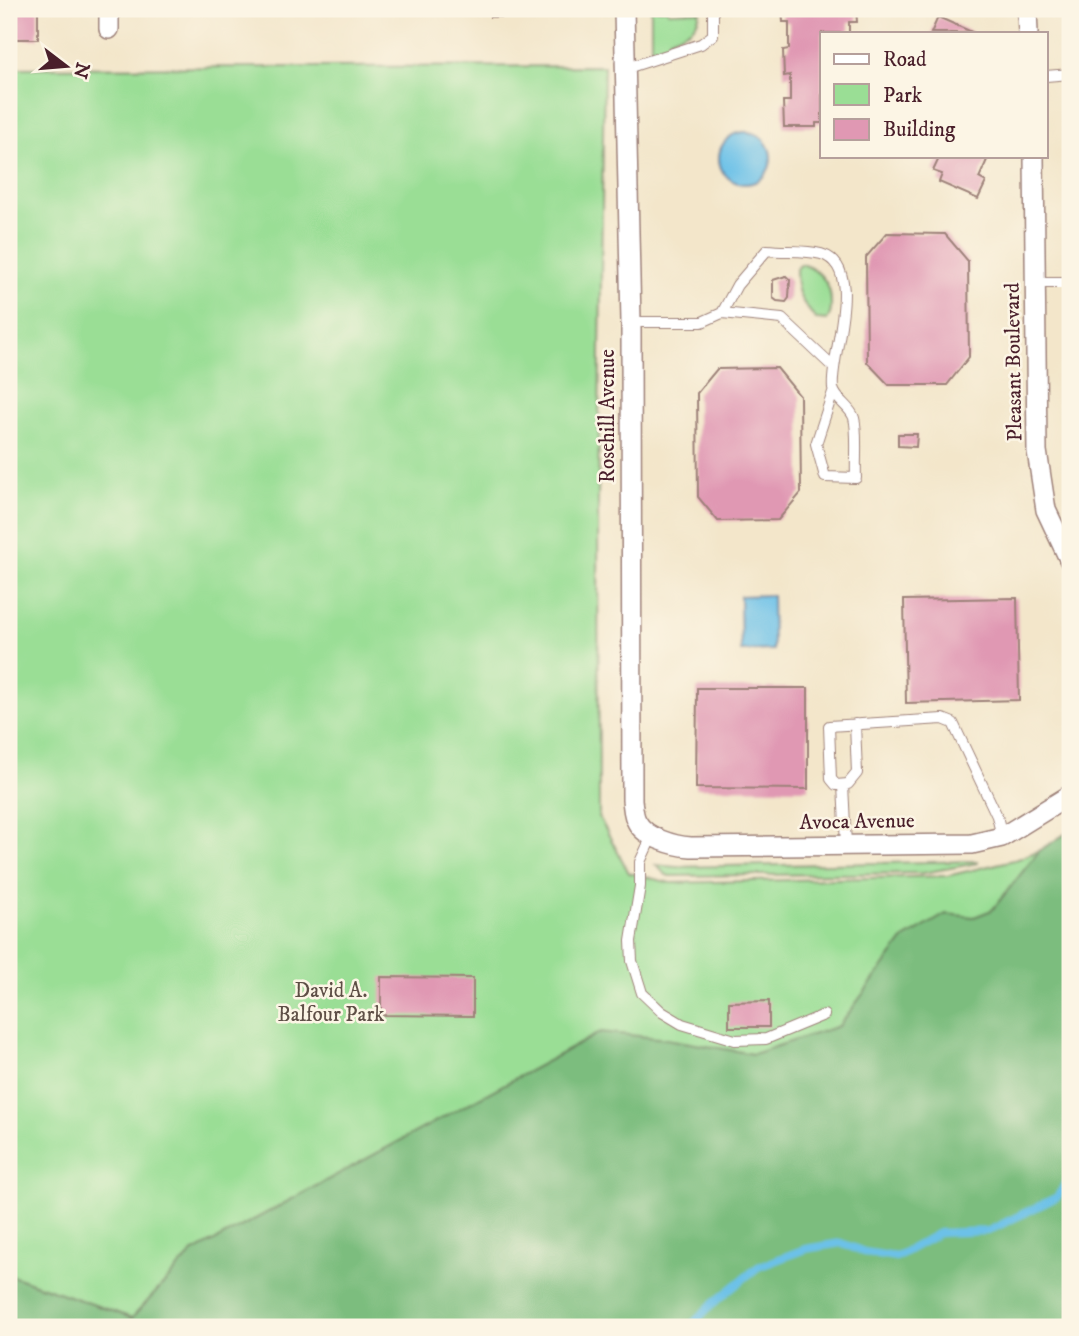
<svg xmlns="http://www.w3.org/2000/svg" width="1079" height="1336" font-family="'IM FELL DW Pica',serif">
  <rect width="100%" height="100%" fill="#fcf5e5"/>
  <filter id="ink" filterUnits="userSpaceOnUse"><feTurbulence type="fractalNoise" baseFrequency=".0143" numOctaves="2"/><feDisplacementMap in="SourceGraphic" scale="14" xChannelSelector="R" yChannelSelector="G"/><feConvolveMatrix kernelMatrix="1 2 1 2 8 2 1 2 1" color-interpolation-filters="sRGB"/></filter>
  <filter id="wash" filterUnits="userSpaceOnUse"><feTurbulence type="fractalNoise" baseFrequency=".00686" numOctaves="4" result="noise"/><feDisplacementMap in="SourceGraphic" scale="28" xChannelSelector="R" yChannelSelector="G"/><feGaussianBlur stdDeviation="1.57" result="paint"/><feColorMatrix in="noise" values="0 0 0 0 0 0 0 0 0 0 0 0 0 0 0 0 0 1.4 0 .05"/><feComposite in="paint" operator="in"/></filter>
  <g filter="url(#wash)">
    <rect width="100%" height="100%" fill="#f3e6ca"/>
    <path fill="#9ade95" stroke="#727e60" stroke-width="2" d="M 651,9 L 668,9 L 668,12 L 700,11 C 697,30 687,31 670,39 L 673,44 L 651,48 Z
      M 604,66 L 598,499 L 599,817 L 629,873 L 671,883 L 947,876 L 1018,859 L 1040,850 L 1070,831 L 1070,1327 L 9,1327 L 9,68 Z
      M 802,264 C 821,271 831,283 831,303 C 831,311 831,314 827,320 L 816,319 C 800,300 796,294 796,269 Z
      M 978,861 L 978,863 L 923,873 L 669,876 L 665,874 L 656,865 L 676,867 Z"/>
    <path fill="#7bbd7e" stroke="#626e54" stroke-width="2" d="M 1070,831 L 1070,1327 L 9,1327 L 9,1275 L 132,1318 L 192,1253 L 601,1032 L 667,1039 L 753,1054 L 839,1026 L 904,939 L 946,914 L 974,917 L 992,910 L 1040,850 Z"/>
    <path fill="#6cc1e8" stroke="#5b708a" stroke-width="2" d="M719 158a26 26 0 1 1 52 0a26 26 0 1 1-52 0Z
      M 772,595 L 773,650 L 741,651 L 740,596 Z"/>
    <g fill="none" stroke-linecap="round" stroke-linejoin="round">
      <path stroke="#6cc1e8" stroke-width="8" d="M 690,1327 L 710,1306 L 758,1267 L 805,1249 L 841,1243 L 864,1252 L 896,1257 L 939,1233 L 988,1231 L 1057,1197 L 1070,1178"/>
    </g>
    <g id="blocks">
      <path fill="#e098b3" d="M 9,9 L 38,9 L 38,39 L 9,39 Z
        M 490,9 L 541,9 L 541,17 L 490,17 Z
        M 782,9 L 856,9 L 857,22 L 849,22 L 849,33 L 822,33 L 822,123 L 816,123 L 816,127 L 784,127 L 783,101 L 790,101 L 790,75 L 784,76 L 783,50 L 789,49 L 789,22 L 783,22 Z
        M 938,17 L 974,33 L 931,33 Z
        M 940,156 L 978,156 L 987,160 L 979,178 L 986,182 L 978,199 L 939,182 L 942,174 L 933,171 Z
        M 887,233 L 945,234 L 968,261 L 969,357 L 947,385 L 889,385 L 867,362 L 866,257 Z
        M 786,276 L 790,280 L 789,298 L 786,302 L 777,301 L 773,298 L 773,280 Z
        M 777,368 L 800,396 L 801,493 L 778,520 L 718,521 L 698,497 L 697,393 L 717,369 Z
        M 898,434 L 917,434 L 916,447 L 898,446 Z
        M 1017,598 L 1019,700 L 906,703 L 904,600 Z
        M 697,688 L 808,688 L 808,789 L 696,788 Z
        M 381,977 L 473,978 L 473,1016 L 381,1015 Z
        M 769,1001 L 769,1027 L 729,1027 L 729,1002 Z"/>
    </g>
  </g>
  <g filter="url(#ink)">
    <use href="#blocks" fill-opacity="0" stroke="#9e827a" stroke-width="2"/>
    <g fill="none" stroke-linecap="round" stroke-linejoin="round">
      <defs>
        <path id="service" d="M 624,69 L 701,44 L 713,35 L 713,9
          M 1046,76 L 1070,74
          M 1035,283 L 1070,283
          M 722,313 L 782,319 L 833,367
          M 631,322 L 702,322 L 722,313 L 737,285 L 767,250 C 784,252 805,250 821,254 C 867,267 829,357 833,388 C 835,400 851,407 854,418 C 858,432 855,462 856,478 L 825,477 L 816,444 L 833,392
          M 855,724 L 857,773 L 848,784 L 836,785 L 831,779 L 829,726 L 943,719 L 953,723 L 997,816 L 1002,837
          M 843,785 L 846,845
          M 652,836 L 640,862 L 640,886 L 631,941 L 632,961 L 642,993 L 662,1012 L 682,1024 L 735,1040 L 766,1039 L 824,1015"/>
        <path id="minor" d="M 109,9 L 109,29
          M 624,9 L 631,322 L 632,800 C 633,807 633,816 637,822 C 645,838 675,846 691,847 L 972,844 L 1002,837 L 1070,795
          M 1027,9 L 1028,33
          M 1034,156 L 1037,451 L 1046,510 L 1070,561"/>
      </defs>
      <use href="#service" stroke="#9e827a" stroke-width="12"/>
      <use href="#minor" stroke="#9e827a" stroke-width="22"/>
      <use href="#service" stroke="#fff" stroke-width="10"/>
      <use href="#minor" stroke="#fff" stroke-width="19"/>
    </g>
  </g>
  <g text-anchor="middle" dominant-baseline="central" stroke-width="5" stroke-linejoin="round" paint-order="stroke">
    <g font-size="21" fill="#4a1f2b" stroke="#fcf5e5">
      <text transform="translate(1014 362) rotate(-91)">Pleasant Boulevard</text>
      <text transform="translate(608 416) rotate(-90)">Rosehill Avenue</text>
      <text transform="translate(857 822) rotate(-1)">Avoca Avenue</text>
    </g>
    <g font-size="21" fill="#5e4f46" stroke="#fcf5e5">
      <text x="331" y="991">David A.<tspan x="331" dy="24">Balfour Park</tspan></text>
    </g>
  </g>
  <rect width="1079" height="1336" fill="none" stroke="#fcf5e5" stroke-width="35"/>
  <rect x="820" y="32" width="228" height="126" fill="#fcf5e5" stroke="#b59f9b" stroke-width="2"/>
  <rect x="834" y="54" width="35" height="10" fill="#ffffff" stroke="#b59f9b" stroke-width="2"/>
  <text x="883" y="66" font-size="21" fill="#4a1f2b">Road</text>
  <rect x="834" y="84" width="35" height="21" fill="#9ade95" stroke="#b59f9b" stroke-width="2"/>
  <text x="883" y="102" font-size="21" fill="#4a1f2b">Park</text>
  <rect x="834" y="119" width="35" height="21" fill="#e098b3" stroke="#b59f9b" stroke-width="2"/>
  <text x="883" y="136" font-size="21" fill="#4a1f2b">Building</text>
  <g transform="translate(66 66) rotate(106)" stroke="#fcf5e5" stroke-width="5" paint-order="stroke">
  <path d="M0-5L12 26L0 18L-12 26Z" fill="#4a1f2b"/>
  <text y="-10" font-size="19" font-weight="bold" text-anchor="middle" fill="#4a1f2b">N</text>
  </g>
</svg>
